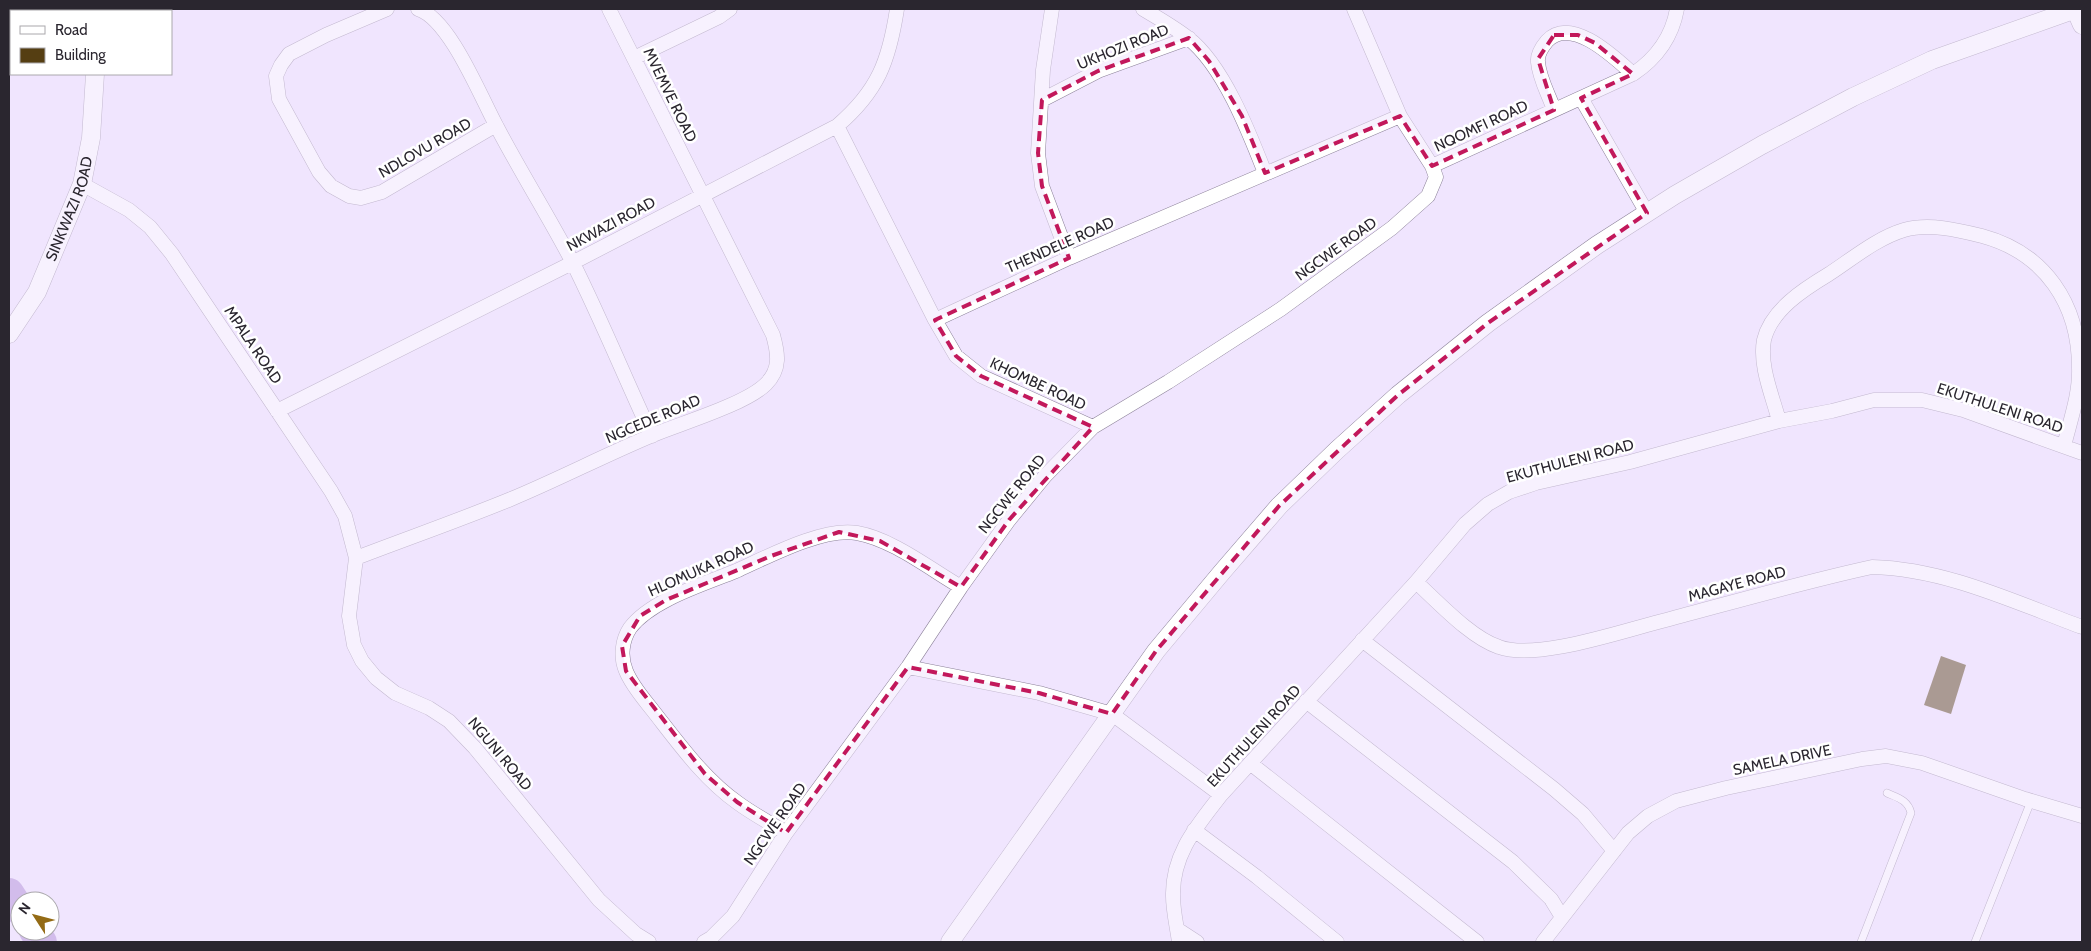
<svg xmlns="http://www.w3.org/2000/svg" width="2091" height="951" font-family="Cabin,sans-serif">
  <rect width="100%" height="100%" fill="#f0e5fe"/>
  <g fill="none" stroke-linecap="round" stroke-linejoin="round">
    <path stroke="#ad8bd5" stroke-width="30" d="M 9,893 L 20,910
      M 34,931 L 42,942"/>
  </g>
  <path fill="#553e12" d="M 1941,656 L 1966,665 L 1951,714 L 1924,705 Z"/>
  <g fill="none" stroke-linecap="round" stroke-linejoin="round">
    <defs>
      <path id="service" d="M 1861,942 L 1911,813 C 1908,800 1898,798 1887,793
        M 1975,942 L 2031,801"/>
      <path id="minor" d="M 387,9 L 326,35 L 289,54 L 281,65 L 276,76 L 279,99 L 319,172 L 331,186 L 349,196 L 361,198 L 382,192 L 496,125
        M 418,9 C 450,19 481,98 497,127 C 521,173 549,217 573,263 C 601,319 625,378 652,436
        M 1052,9 L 1043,70 L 1038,153 L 1042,186 L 1069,258
        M 1143,9 C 1158,18 1174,27 1188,38 C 1223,65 1249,132 1265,173
        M 634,58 L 719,17 L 730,9
        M 1581,98 L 1647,213
        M 1042,100 L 1098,71 L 1189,38
        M 1554,110 C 1549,95 1539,78 1538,62 C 1537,54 1542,47 1547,41 C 1571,15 1615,58 1633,74
        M 837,126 L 935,320 L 956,356 L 981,376 L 1093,427
        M 1432,166 L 1633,74 C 1657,58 1672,37 1677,9
        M 82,184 L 129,210 L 150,227 L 172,254 L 331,491 L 345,516 L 356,558 L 349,616 L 354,645 L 362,661 L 376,678 L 395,693 L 429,708 L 449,721 L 475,748 L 599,900 L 636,934 L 649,942
        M 935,320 L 1069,258 L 1400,116
        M 277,411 L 572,263 L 837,126 C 878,91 889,61 897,9
        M 1779,421 C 1773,397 1759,366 1764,340 C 1771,310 1804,289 1829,274 C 1852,259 1877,238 1904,230 C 1929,223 1958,230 1982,236 C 2045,253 2079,304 2079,368 C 2080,394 2070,421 2064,446
        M 356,558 C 408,538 460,520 511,499 C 559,479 605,455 653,435 C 682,423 746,404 766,384 C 781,369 778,353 773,335 L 609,9
        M 1416,582 C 1438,602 1471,638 1499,647 C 1537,661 1625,630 1666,620 C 1734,602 1803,582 1872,567 C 1946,569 2014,602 2082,627
        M 1362,640 L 1554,789 L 1583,814 L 1614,851
        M 908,667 L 1039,693 L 1112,714 L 1221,795
        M 1306,701 L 1513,862 L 1551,899 L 1562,917
        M 1250,763 L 1477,942
        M 1194,830 L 1257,877 L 1337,942
        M 786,833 C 770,823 753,814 738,803 C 704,779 679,744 654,712 C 644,699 632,686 626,671 C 620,657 622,640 630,628 C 651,600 704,584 736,571 C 767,557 823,527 857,533 C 892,539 930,569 961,587
        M 1177,929 L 1197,942
        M 704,942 L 711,938 L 733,916 L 786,833 L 908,667 L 961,587 L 1009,520 L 1045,476 L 1093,427 L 1168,382 L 1281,309 L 1392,228 L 1428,196 L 1436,177 L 1432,166 L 1400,116 L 1354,9
        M 1179,942 C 1177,927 1173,911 1173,896 C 1172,854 1197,826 1221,795 L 1416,582 L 1465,524 L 1488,504 L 1509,492 L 1536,483 L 1630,462 L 1779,421 L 1832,411 L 1874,400 L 1922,400 L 1963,410 L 2082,453
        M 1543,942 L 1628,833 L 1648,816 L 1676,801 L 1726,788 L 1862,759 L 1886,756 L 1922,763 L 2025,799 L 2082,816"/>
      <g id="tertiary">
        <path d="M 93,9 L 93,11"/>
        <path d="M 2075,9 L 2082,25"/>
        <path id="s1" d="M 9,334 L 37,292 L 82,184 L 91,138 L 95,74"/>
        <path d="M 950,942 L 1156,651 L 1222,572 L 1279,506 L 1337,450 L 1398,395 L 1488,323 L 1597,245 L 1675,195 L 1762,145 L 1853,97 L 1932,60 L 2076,9"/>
      </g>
    </defs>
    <use href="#service" stroke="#8c8299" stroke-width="8"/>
    <use href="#minor" stroke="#8c8299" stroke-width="15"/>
    <use href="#tertiary" stroke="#8c8299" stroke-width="19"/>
    <use href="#service" stroke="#fff" stroke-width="7"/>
    <use href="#minor" stroke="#fff" stroke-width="14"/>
    <use href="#tertiary" stroke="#fff" stroke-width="18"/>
  </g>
  <path d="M0 0H2091V951H0ZM 1554,35 L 1578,35 L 1595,43 L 1633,74 L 1581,98 L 1647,213 L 1488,323 L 1398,395 L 1279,506 L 1156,651 L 1112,714 L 1039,693 L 908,667 L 786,833 L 737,802 L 705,774 L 626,671 L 622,646 L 640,616 L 666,600 L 771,556 L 839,532 L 880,541 L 961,587 L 1009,520 L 1093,427 L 981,376 L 956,356 L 935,320 L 1069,258 L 1042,186 L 1038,153 L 1042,100 L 1098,71 L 1189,38 L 1209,61 L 1242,116 L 1265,173 L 1400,116 L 1432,166 L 1554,110 L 1538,59 Z" fill="#f0e5fe" fill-opacity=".55" fill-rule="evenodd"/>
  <path fill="none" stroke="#c2185b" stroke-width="4" stroke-dasharray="10 6" stroke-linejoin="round" d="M 1554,35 L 1578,35 L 1595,43 L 1633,74 L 1581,98 L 1647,213 L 1488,323 L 1398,395 L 1279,506 L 1156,651 L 1112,714 L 1039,693 L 908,667 L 786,833 L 737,802 L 705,774 L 626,671 L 622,646 L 640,616 L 666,600 L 771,556 L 839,532 L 880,541 L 961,587 L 1009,520 L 1093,427 L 981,376 L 956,356 L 935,320 L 1069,258 L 1042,186 L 1038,153 L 1042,100 L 1098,71 L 1189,38 L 1209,61 L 1242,116 L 1265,173 L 1400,116 L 1432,166 L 1554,110 L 1538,59 Z"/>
  <g text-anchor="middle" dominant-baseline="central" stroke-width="5" stroke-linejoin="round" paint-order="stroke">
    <g font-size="15" fill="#2a262f" stroke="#fff">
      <text transform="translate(1123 47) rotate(-22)">UKHOZI ROAD</text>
      <text transform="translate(670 95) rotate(64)">MVEMVE ROAD</text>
      <text transform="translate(1481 126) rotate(-25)">NQOMFI ROAD</text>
      <text transform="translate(425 148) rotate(-30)">NDLOVU ROAD</text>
      <text stroke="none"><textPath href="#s1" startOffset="140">SINKWAZI ROAD</textPath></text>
      <text transform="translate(611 224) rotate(-28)">NKWAZI ROAD</text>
      <text transform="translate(1060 245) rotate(-24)">THENDELE ROAD</text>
      <text transform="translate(1336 249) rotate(-36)">NGCWE ROAD</text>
      <text transform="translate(253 345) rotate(56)">MPALA ROAD</text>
      <text transform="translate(1038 384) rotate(25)">KHOMBE ROAD</text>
      <text transform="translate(2000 408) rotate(18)">EKUTHULENI ROAD</text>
      <text transform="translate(653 419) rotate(-23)">NGCEDE ROAD</text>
      <text transform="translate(1570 461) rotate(-15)">EKUTHULENI ROAD</text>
      <text transform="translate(1012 494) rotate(-51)">NGCWE ROAD</text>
      <text transform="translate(701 569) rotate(-24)">HLOMUKA ROAD</text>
      <text transform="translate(1737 584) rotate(-15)">MAGAYE ROAD</text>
      <text transform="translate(1254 736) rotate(-48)">EKUTHULENI ROAD</text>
      <text transform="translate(500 754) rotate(50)">NGUNI ROAD</text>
      <text transform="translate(1782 760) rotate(-12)">SAMELA DRIVE</text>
      <text transform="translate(775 824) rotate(-55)">NGCWE ROAD</text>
    </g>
  </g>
  <rect width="2091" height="951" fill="none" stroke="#2a262f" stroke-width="20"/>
  <rect x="10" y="10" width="162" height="65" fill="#ffffff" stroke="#aaa8ac"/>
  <rect x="20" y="26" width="25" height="8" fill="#ffffff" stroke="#aaa8ac"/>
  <text x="55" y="35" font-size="15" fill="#2a262f">Road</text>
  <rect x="20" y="48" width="25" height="15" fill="#553e12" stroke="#aaa8ac"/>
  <text x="55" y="60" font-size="15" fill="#2a262f">Building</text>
  <g transform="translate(35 916) rotate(306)"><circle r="24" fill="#ffffff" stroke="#aaa8ac"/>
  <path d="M0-4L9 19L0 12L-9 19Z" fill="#946b15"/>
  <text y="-8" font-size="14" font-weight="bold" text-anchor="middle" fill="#2a262f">N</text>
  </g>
</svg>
